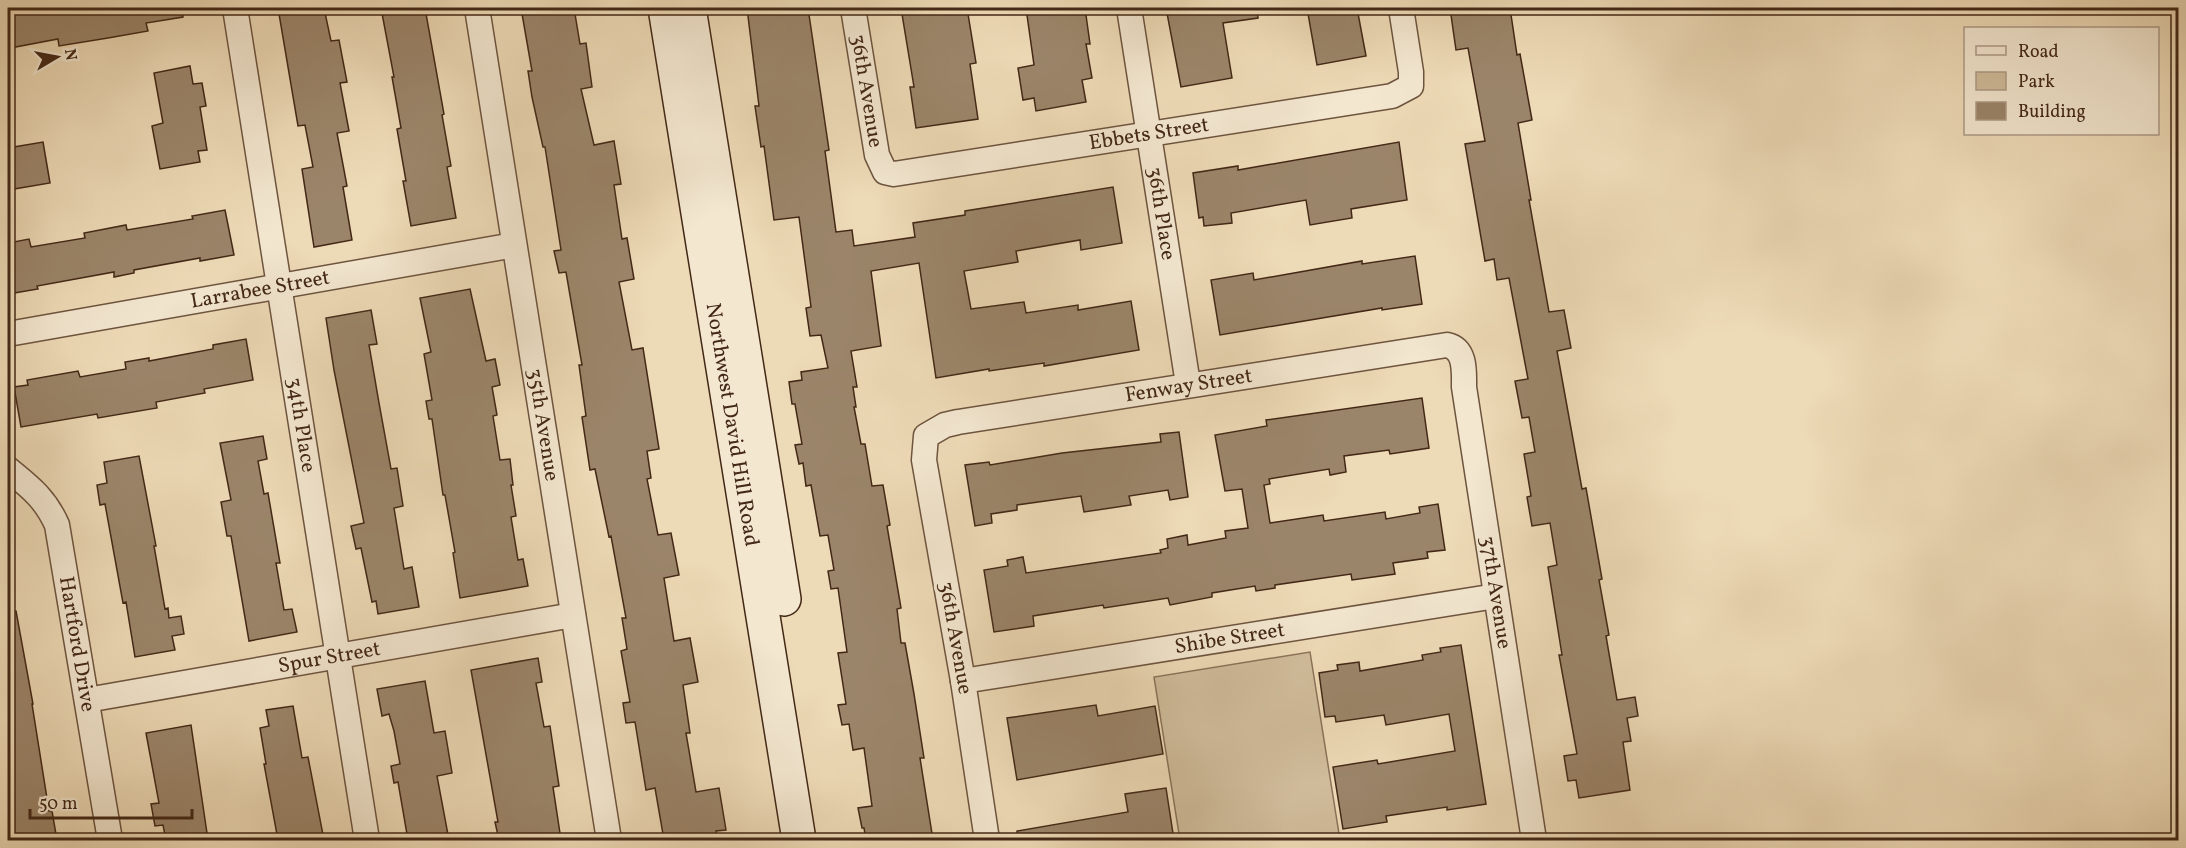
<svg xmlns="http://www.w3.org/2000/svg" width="2186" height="848" font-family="Vollkorn,serif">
  <rect width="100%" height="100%" fill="#eddab6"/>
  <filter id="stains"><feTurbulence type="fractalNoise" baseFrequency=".00333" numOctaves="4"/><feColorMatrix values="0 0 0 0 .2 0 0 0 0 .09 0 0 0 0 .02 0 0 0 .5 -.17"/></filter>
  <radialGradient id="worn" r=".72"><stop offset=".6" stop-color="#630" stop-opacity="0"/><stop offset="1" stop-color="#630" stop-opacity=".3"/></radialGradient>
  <path fill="#d0bc9b" stroke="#8a7259" stroke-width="1.5" d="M 1310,652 L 1340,840 L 1180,840 L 1154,677 Z"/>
  <path fill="#9b856a" stroke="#432817" stroke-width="1.5" d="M 8,8 L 182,8 L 183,17 L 146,23 L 148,31 L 108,38 L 59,46 L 58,39 L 10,48 Z
    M 278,8 L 324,8 L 331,41 L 339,40 L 347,82 L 340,83 L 349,131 L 337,133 L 347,186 L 343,187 L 352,240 L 314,247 L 302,169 L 313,167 L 305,125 L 298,126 Z
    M 381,8 L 425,8 L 444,114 L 442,115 L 451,166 L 447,167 L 456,218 L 411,226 L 403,181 L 406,181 L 397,129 L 401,128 L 392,77 L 394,77 Z
    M 521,8 L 574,8 L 580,44 L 586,43 L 592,87 L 581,89 L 594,145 L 614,141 L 621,184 L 614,185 L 622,239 L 627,238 L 634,279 L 619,282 L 632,350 L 643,348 L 659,449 L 647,451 L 651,478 L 647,479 L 658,535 L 671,533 L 679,575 L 664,578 L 674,641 L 690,638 L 698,682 L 683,685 L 690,733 L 686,733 L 696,792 L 719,788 L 726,830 L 716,831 L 717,840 L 664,840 L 655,788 L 646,790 L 635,722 L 626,723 L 623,703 L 630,702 L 621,651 L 627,649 L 622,618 L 626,618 L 611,536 L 609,537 L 595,469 L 590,470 L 582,417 L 586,416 L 579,365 L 582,365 L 566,272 L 559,273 L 554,251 L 561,250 L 545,147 L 543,147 L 532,97 L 528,71 L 532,71 Z
    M 747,8 L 808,8 L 829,150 L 825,151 L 836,232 L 852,230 L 854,246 L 915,237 L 913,223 L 965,215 L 965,211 L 1113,187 L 1122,243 L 1081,250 L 1080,240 L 1016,251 L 1018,262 L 964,271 L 971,309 L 1024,302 L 1026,313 L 1078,305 L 1078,310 L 1131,301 L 1139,350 L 1044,366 L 1044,363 L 989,371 L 989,369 L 936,378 L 919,263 L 871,271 L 881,346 L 851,351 L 857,387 L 853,387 L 856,407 L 854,407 L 861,444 L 865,444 L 872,486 L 883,485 L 890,525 L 887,526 L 901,608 L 897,609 L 901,643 L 905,643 L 914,694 L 924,758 L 920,758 L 933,840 L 866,840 L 864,828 L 862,828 L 858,808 L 872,806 L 864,748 L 853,750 L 849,724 L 842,725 L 838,705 L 846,704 L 838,653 L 847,652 L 838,588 L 831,589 L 828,571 L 834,570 L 828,535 L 820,536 L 811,485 L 806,486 L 803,463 L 799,464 L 795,445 L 802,444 L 795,404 L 792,404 L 789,382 L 802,380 L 801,372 L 828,368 L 821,335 L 810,336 L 806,308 L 811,307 L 799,217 L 774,220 L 764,146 L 761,147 L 755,106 L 759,106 Z
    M 901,8 L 967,8 L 976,63 L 970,64 L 978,119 L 916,128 L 910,87 L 914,87 Z
    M 1026,8 L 1085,8 L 1090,44 L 1086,44 L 1092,78 L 1082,80 L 1086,102 L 1036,111 L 1034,98 L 1023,100 L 1018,68 L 1034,65 Z
    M 1166,8 L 1257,8 L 1258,18 L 1223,23 L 1232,78 L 1181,87 Z
    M 1307,8 L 1357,8 L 1366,56 L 1317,65 Z
    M 1450,8 L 1510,8 L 1517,55 L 1520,54 L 1532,120 L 1518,123 L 1531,200 L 1529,200 L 1549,312 L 1564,310 L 1571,348 L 1557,351 L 1582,489 L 1586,488 L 1602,579 L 1599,580 L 1609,635 L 1606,636 L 1617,700 L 1635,697 L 1638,716 L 1627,718 L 1631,741 L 1623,742 L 1630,790 L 1579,798 L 1576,780 L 1568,781 L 1564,756 L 1577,754 L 1559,655 L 1562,655 L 1548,567 L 1557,565 L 1550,523 L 1532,526 L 1527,497 L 1531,496 L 1524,454 L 1535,452 L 1529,417 L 1522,418 L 1515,381 L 1528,379 L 1509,278 L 1497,280 L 1494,259 L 1485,261 L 1465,144 L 1485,141 L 1468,48 L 1456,50 Z
    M 190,66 L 193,84 L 202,83 L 206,106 L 200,107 L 207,150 L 198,151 L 200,162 L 160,169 L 152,126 L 163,123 L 154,73 Z
    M 43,142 L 50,183 L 8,190 L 8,148 Z
    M 1399,142 L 1407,200 L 1351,209 L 1352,218 L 1310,225 L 1306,200 L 1231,213 L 1232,223 L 1204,226 L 1203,217 L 1199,218 L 1193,173 L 1238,166 L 1238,170 Z
    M 225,210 L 234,255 L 200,261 L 200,258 L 134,270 L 134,273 L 114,277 L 114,272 L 37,286 L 38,289 L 8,294 L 8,243 L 29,239 L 31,247 L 85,238 L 84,233 L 126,225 L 127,230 L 193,219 L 192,216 Z
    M 1415,256 L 1422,304 L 1382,310 L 1382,308 L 1220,335 L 1211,280 L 1253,273 L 1254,280 L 1362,261 L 1362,264 Z
    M 470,289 L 486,361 L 495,359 L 500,385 L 492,387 L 497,415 L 493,416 L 500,460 L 510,459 L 513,485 L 511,485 L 516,516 L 511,517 L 518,560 L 523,559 L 528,586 L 460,598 L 453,553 L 455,552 L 445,495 L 443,495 L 432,419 L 429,419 L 426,401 L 432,400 L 424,354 L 431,352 L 420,298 Z
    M 371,310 L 377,344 L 369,345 L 379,403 L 391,469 L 397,468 L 403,506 L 394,508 L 404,569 L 412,567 L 419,607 L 378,614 L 376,601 L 372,602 L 361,548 L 356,549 L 351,526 L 364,523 L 334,370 L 326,318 Z
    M 246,339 L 253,380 L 204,389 L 205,393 L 156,402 L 157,408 L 98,418 L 97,414 L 21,427 L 14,387 L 28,385 L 27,380 L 78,371 L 80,377 L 126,369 L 125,362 L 149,358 L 149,361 L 213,349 L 213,345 Z
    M 1422,398 L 1429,448 L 1390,454 L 1389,450 L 1344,456 L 1346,472 L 1330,475 L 1329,469 L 1269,479 L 1270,484 L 1264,485 L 1270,523 L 1323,515 L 1324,521 L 1385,512 L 1386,519 L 1420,513 L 1419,507 L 1438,504 L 1445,550 L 1427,552 L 1428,558 L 1393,563 L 1395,574 L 1352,580 L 1351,574 L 1275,585 L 1275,588 L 1256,591 L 1255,586 L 1212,593 L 1212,597 L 1170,605 L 1168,598 L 1104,608 L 1103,605 L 1033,616 L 1034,626 L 994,632 L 984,570 L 1008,566 L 1007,560 L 1023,557 L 1026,573 L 1161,553 L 1160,550 L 1168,548 L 1167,539 L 1187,535 L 1188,545 L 1226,538 L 1225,531 L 1248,528 L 1242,489 L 1225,491 L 1215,435 L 1267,426 L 1266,420 Z
    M 1179,432 L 1188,497 L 1170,500 L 1168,490 L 1129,496 L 1131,505 L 1084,512 L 1081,496 L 1017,505 L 1017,510 L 991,514 L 992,523 L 975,526 L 965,465 L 989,462 L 990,465 L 1062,453 L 1161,442 L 1160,434 Z
    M 263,436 L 267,459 L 258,461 L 264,494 L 268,493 L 280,563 L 276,563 L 284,610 L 292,609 L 297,632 L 249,641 L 231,536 L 227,536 L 221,502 L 231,500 L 220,443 Z
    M 139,456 L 156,546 L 154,546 L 165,609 L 168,608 L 169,618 L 181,616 L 184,634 L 172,636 L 175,650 L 135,657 L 126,602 L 123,603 L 105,504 L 100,505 L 97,485 L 107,483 L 104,462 Z
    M 16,611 L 33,704 L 32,704 L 49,811 L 52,811 L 57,840 L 9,840 L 8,832 L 8,818 L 11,818 L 8,798 L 8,612 Z
    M 1461,645 L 1486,804 L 1447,810 L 1447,807 L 1386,816 L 1387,822 L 1343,829 L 1333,767 L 1377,760 L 1378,764 L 1455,751 L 1449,714 L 1386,725 L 1384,715 L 1336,722 L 1335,716 L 1325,717 L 1319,673 L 1338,670 L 1337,665 L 1359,662 L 1360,671 L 1423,660 L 1422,655 L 1441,652 L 1440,648 Z
    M 538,658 L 542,682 L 536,683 L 544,727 L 550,726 L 554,753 L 559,786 L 553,787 L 561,840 L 499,840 L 495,822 L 498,822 L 471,670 Z
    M 425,681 L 434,733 L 445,731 L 452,773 L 437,776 L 449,840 L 408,840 L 398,782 L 394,783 L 391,766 L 400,764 L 394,731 L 389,714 L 382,716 L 377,689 Z
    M 1096,705 L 1098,716 L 1155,706 L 1163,754 L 1017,780 L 1007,718 Z
    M 293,706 L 302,758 L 308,757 L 324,840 L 278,840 L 264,764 L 266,764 L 260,728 L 269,726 L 266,710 Z
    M 191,725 L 208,840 L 166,840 L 163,825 L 155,826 L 151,804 L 159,803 L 146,733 Z
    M 1166,788 L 1174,840 L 1018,840 L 1017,831 L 1128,812 L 1125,794 Z"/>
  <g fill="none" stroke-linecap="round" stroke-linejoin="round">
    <defs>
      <g id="street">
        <path id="s1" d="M 235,8 L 367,840"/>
        <path id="s2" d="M 477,8 L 609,840"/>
        <path id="s3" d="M 853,8 L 877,155 L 885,172 L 894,174 L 1392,96 L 1411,86 L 1411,72 L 1401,8"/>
        <path id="s4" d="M 1129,8 L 1188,384"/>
        <path id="s5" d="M 8,334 L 514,245"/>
        <path id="s6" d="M 8,469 C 30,487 45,498 57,525 L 110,840"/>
        <path id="s7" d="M 963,681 L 1496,596"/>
        <path id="s8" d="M 87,700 L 573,615"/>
        <path id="s9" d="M 987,840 L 963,681 L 924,460 L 926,436 L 945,425 L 958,422 L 1447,345 C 1466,349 1464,372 1464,387 L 1534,840"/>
      </g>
      <g id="secondary">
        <path id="s10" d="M 665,8 L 799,840"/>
        <path d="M 689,8 L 784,599"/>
      </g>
    </defs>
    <use href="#street" stroke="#6e543f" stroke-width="27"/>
    <use href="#secondary" stroke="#432817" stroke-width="36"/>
    <use href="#street" stroke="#f3e7d0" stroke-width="24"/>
    <use href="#secondary" stroke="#f3e7d0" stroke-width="33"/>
  </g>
  <g text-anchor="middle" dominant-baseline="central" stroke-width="6" stroke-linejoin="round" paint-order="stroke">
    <g font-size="21" fill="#432817" stroke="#f3e7d0">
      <text stroke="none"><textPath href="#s3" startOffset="84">36th Avenue</textPath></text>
      <text stroke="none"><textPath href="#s3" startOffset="435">Ebbets Street</textPath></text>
      <text stroke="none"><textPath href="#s4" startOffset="208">36th Place</textPath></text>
      <text stroke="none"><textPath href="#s5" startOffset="256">Larrabee Street</textPath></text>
      <text stroke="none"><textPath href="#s9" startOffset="678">Fenway Street</textPath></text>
      <text stroke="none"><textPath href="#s1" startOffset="422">34th Place</textPath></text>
      <text stroke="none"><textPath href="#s2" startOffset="422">35th Avenue</textPath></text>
      <text stroke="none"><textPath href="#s10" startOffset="422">Northwest David Hill Road</textPath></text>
      <text stroke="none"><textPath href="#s9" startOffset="1197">37th Avenue</textPath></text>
      <text transform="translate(955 638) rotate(80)">36th Avenue</text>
      <text stroke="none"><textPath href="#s7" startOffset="270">Shibe Street</textPath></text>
      <text stroke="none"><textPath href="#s6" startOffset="196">Hartford Drive</textPath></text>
      <text stroke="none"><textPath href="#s8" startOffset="246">Spur Street</textPath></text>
    </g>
  </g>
  <rect width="2186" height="848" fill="none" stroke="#eddab6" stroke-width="30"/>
  <rect x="9" y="9" width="2168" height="830" fill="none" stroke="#432817" stroke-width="3"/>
  <rect x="15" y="15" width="2156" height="818" fill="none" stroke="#432817" stroke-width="1.5"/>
  <rect x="1964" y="27" width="195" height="108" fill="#f3e7d0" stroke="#ad9b86" stroke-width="1.5"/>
  <rect x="1976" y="46" width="30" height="9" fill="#f3e7d0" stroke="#ad9b86" stroke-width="1.5"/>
  <text x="2018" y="57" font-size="18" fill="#432817">Road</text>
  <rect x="1976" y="72" width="30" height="18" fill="#d0bc9b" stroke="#ad9b86" stroke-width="1.5"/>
  <text x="2018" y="87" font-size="18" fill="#432817">Park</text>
  <rect x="1976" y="102" width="30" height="18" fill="#9b856a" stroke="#ad9b86" stroke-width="1.5"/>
  <text x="2018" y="117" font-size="18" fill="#432817">Building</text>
  <g transform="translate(57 57) rotate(80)" stroke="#f3e7d0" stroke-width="4.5" paint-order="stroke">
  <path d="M0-4.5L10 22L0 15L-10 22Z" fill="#432817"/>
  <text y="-9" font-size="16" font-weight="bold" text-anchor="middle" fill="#432817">N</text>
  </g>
  <path d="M30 809v9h162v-9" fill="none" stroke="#432817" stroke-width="3"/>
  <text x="39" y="809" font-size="18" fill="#432817" stroke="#f3e7d0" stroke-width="4.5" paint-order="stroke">50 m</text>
  <rect width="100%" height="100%" filter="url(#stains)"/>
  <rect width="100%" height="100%" fill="url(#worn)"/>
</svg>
